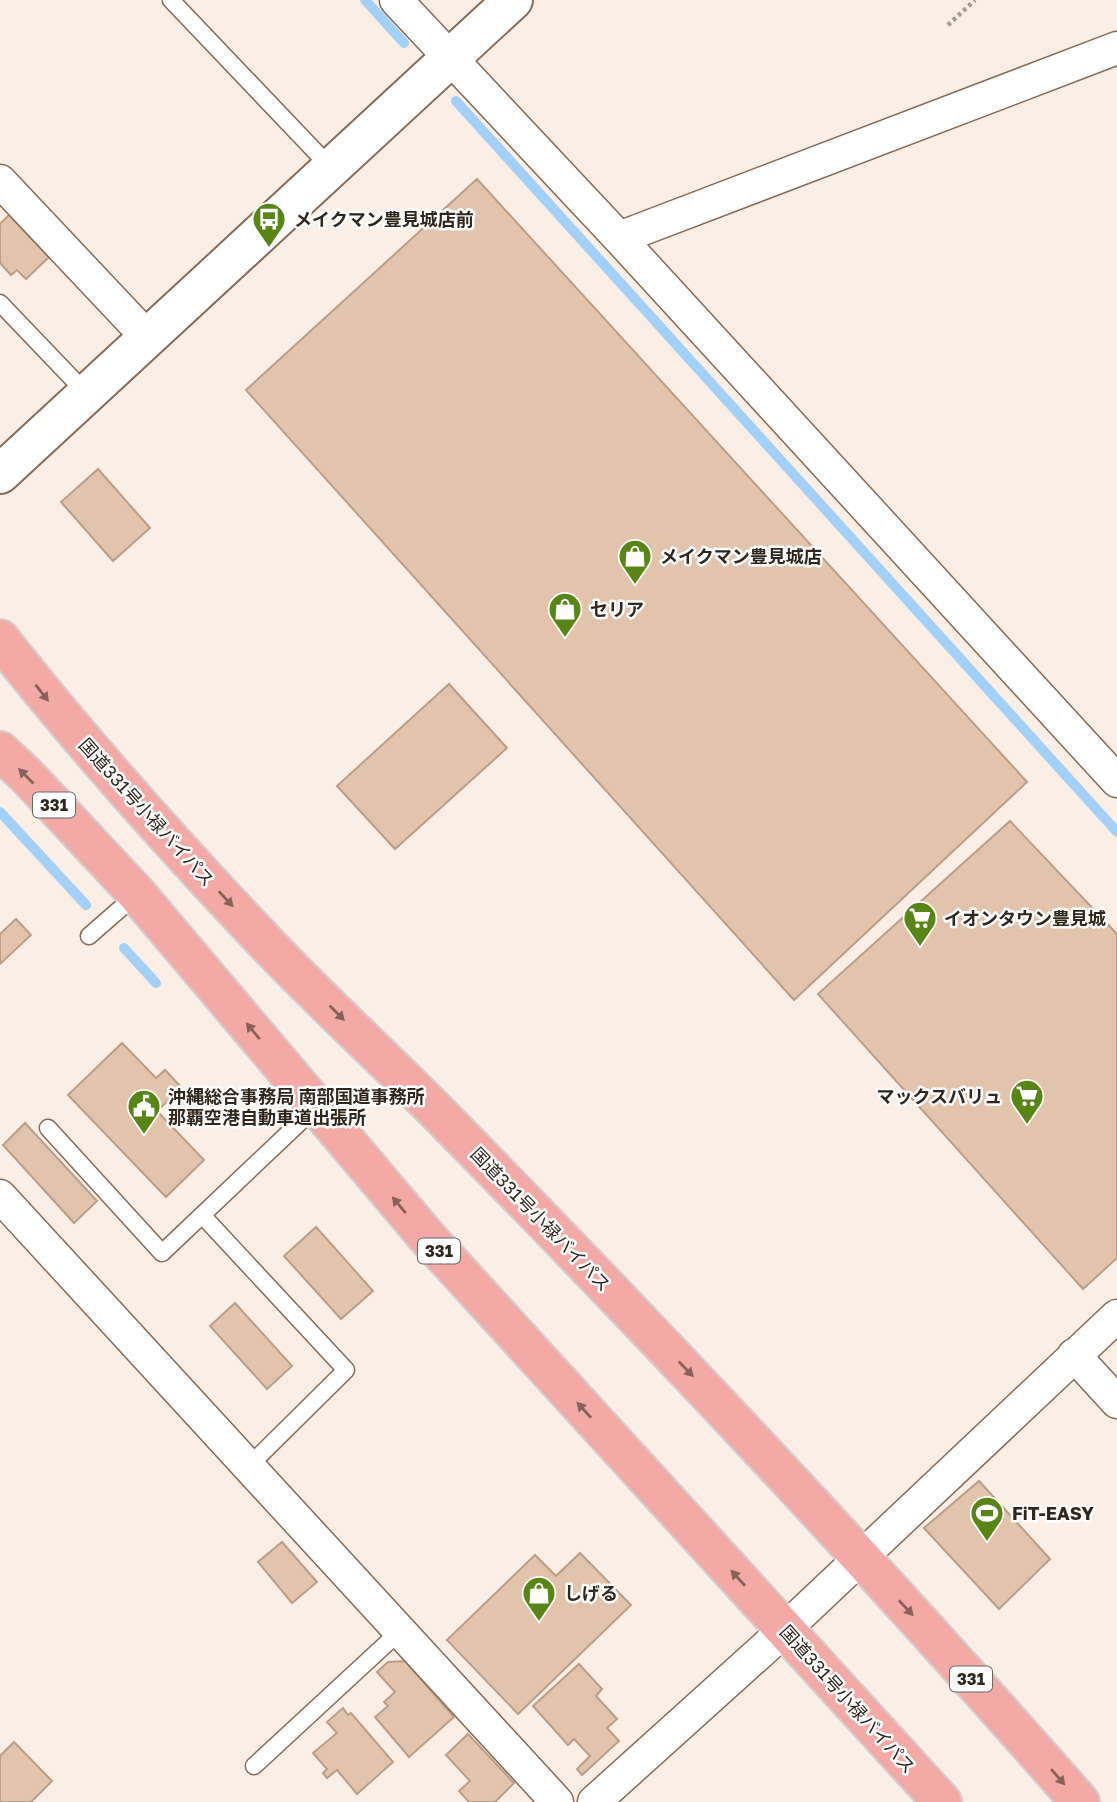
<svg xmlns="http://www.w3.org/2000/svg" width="1117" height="1802" font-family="'Golos Text','Noto Sans JP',sans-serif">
  <rect width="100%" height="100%" fill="#fbeee5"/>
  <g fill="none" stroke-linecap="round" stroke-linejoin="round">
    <path stroke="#a2d0f7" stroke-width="10" d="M 365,0 L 404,43
      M 456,101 L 1117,832
      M 0,812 L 86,905
      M 124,948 L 156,983"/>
  </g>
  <path fill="#e2c4ac" stroke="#ba9e87" stroke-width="2" d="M 477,179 L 1027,782 L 794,1000 L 246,390 Z
    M 9,215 L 49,257 L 26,279 L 17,270 L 11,275 L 0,263 L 0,224 Z
    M 98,469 L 150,528 L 113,561 L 61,502 Z
    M 449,684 L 507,748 L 395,849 L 337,786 Z
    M 1010,821 L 1117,934 L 1117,1258 L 1083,1289 L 818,994 Z
    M 16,919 L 31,935 L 0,964 L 0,934 Z
    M 122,1043 L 156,1078 L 165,1070 L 182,1088 L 157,1111 L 204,1160 L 166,1197 L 68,1095 Z
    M 25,1123 L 97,1201 L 74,1223 L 3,1145 Z
    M 316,1227 L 373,1291 L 341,1319 L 284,1256 Z
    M 235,1303 L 292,1366 L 267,1389 L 210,1326 Z
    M 979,1481 L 1050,1559 L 999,1609 L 924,1528 Z
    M 282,1542 L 317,1582 L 292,1603 L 258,1562 Z
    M 580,1553 L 631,1605 L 518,1714 L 447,1640 L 535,1555 L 556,1576 Z
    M 405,1661 L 454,1717 L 409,1757 L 375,1717 L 388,1706 L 384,1702 L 395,1692 L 377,1672 L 388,1662 Z
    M 579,1664 L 602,1689 L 596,1696 L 617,1719 L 607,1728 L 619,1741 L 582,1775 L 577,1769 L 590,1756 L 574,1739 L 568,1745 L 533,1706 Z
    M 343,1708 L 348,1715 L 351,1713 L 393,1762 L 357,1794 L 337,1770 L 327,1778 L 323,1773 L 327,1769 L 313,1753 L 337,1733 L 327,1722 Z
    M 468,1734 L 514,1783 L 495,1802 L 469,1802 L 459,1791 L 470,1781 L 446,1755 Z
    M 14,1742 L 52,1781 L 31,1802 L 0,1802 L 0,1756 Z"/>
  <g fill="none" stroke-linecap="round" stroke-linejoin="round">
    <defs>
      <path id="lane" d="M 171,0 L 332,169
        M 0,303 L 88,395
        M 89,936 L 137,894
        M 48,1128 L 162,1253 L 317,1106
        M 202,1215 L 346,1370 L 248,1467
        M 254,1766 L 399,1632"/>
      <path id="street" d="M 396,0 L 619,238 L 1117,781
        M 0,181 L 148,338
        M 619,238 L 1117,48
        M 0,1196 L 557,1802
        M 1074,1355 L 1117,1402
        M 594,1802 L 766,1647 L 1117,1316"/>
      <path id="secondary" d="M 0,474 L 513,0"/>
      <path id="highway" d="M 0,639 C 84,746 175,847 268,945 C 325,1005 386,1060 444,1119 C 662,1341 875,1568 1080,1802
        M 0,751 L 26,775 L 137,894 L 426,1236 L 942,1802"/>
    </defs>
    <use href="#lane" stroke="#866b55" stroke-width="19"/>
    <use href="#street" stroke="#866b55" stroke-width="35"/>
    <use href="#secondary" stroke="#866b55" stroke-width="42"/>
    <use href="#highway" stroke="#d2cfcd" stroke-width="42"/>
    <path stroke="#a69a91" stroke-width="4.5" stroke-dasharray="3.5 3.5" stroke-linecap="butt" d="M 948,25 L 975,0"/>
    <use href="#lane" stroke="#fff" stroke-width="16"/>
    <use href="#street" stroke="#fff" stroke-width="32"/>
    <use href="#secondary" stroke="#fff" stroke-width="38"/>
    <use href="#highway" stroke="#f3aaa7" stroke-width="38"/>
  </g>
  <defs><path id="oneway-solid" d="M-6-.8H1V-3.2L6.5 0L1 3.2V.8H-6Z" transform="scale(1.75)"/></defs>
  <g fill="#88615b">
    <use href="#oneway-solid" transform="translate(42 693) rotate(52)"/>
    <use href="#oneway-solid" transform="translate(26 776) rotate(-135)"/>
    <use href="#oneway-solid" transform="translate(226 899) rotate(47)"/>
    <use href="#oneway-solid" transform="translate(337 1013) rotate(45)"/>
    <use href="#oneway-solid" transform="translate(253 1031) rotate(-130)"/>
    <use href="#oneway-solid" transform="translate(399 1205) rotate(-130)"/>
    <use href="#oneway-solid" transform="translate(686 1369) rotate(46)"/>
    <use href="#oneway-solid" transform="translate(584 1410) rotate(-132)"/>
    <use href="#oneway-solid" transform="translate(738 1578) rotate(-132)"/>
    <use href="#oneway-solid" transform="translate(906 1608) rotate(47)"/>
    <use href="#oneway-solid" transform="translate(1058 1777) rotate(49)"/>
  </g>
  <defs>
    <symbol id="bus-pin" viewBox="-11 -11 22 30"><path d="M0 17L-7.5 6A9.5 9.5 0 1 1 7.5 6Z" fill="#578617" stroke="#fefefe"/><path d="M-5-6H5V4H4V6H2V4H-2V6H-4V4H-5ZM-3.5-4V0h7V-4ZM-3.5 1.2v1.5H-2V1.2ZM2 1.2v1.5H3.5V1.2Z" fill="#fff"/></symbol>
    <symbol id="shop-pin" viewBox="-11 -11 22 30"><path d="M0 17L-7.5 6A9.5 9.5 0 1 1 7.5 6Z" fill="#578617" stroke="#fefefe"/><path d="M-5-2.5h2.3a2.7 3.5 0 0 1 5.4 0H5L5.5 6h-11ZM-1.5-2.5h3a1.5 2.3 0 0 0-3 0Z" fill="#fff"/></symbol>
    <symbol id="supermarket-pin" viewBox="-11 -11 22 30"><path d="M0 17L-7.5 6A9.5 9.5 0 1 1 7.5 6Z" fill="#578617" stroke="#fefefe"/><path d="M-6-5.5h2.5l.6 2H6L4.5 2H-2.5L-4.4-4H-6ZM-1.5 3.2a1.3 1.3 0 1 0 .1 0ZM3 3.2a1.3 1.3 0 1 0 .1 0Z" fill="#fff"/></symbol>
    <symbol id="civic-pin" viewBox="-11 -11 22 30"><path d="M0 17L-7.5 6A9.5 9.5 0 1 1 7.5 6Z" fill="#578617" stroke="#fefefe"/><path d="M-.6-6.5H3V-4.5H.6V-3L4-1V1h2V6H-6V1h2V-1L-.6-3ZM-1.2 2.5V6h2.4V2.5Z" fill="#fff"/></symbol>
    <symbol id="stadium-pin" viewBox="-11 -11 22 30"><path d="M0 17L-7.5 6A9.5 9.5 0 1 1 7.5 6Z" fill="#578617" stroke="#fefefe"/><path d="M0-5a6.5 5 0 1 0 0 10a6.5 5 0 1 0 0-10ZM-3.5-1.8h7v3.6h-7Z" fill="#fff"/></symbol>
  </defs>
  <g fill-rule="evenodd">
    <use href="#bus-pin" x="250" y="200" width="38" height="52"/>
    <use href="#shop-pin" x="616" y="537" width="38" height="52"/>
    <use href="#shop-pin" x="546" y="590" width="38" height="52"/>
    <use href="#supermarket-pin" x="901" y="899" width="38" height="52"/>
    <use href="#supermarket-pin" x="1008" y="1077" width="38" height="52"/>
    <use href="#civic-pin" x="125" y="1087" width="38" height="52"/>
    <use href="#stadium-pin" x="968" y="1494" width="38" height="52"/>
    <use href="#shop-pin" x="520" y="1574" width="38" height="52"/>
  </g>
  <g text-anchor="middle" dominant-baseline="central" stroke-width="5" stroke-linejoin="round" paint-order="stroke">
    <g fill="#fefefe" stroke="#6e6760" stroke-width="2">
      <rect x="33" y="792.5" width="42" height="25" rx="5"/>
      <rect x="418" y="1238.5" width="42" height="25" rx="5"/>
      <rect x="950" y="1666.5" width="42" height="25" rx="5"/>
    </g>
    <g font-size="16" font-weight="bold" fill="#31261c">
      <text x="54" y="805">331</text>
      <text x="439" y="1251">331</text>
      <text x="971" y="1679">331</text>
    </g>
    <g font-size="18" font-weight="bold" fill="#31261c" stroke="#fefefe" text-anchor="start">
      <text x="294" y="219">メイクマン豊見城店前</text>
      <text x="660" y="556">メイクマン豊見城店</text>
      <text x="590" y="609">セリア</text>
      <text x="944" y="918">イオンタウン豊見城</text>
      <text x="168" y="1096">沖縄総合事務局 南部国道事務所<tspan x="168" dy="21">那覇空港自動車道出張所</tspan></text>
      <text x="1002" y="1096" text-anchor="end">マックスバリュ</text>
      <text x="1012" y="1513">FiT-EASY</text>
      <text x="564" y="1593">しげる</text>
    </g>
    <g font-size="18" fill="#31261c" stroke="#fefefe">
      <text transform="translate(147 812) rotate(48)">国道331号小禄バイパス</text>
      <text transform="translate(541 1219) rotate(46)">国道331号小禄バイパス</text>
      <text transform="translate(848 1699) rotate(48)">国道331号小禄バイパス</text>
    </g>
  </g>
</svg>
